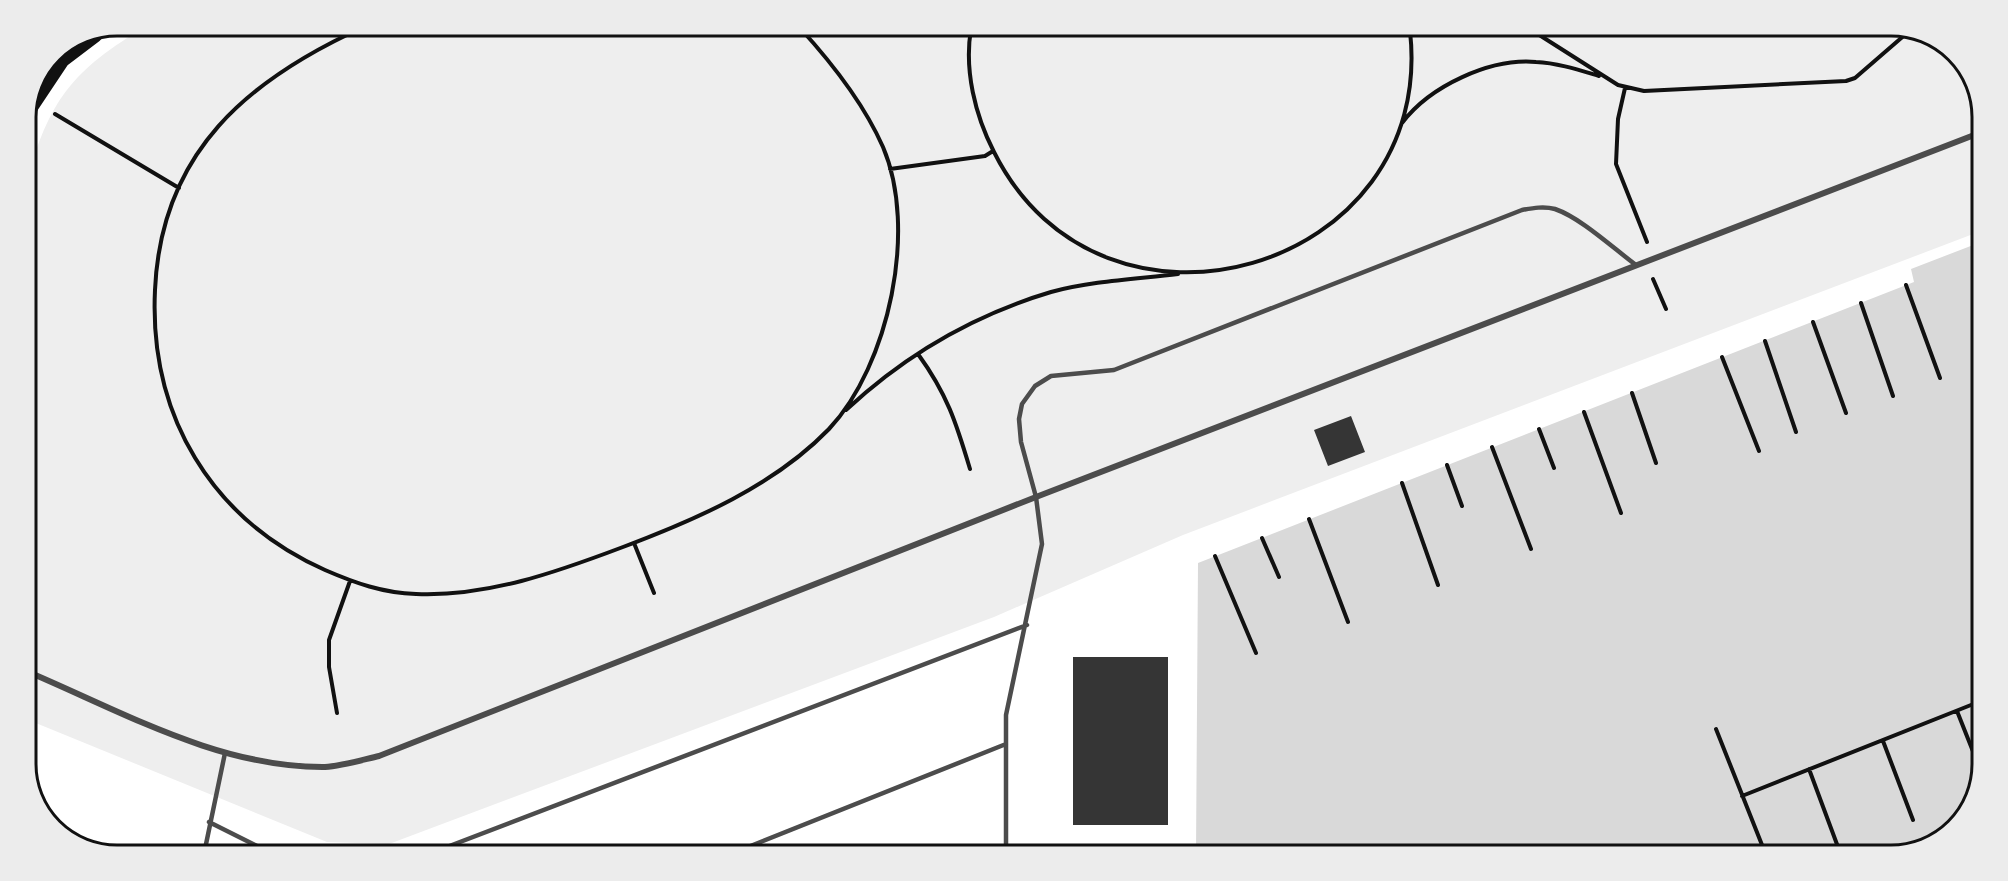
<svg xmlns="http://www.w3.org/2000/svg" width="2008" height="881" font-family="'Source Sans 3',sans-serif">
  <rect width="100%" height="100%" fill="#fff"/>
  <path fill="#eee" d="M 147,26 L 1926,33 L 1967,66 L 1982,111 L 1981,231 L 1183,535 L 994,617 L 389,844 L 327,842 L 26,719 L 26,184 C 49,100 72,70 147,26 Z"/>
  <path fill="#d9d9d9" d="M 1981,242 L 1975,799 L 1942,840 L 1891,855 L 1196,853 L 1198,563 L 1914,282 L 1911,269 Z"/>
  <path fill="#353535" d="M 1351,416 L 1365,452 L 1328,466 L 1314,430 Z
    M 1073,657 L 1168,657 L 1168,825 L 1073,825 Z"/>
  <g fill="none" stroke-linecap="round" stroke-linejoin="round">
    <path stroke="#111" stroke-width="4" d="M 366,26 C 248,79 161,152 155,290 C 149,415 211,519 325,570 C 355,583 383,593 416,594 C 487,597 557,572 623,547 C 695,520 774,486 829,429 C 889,365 918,229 883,147 C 864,104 832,63 800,28
      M 971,29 C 964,70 975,115 994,152 C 1102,368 1437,272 1410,31
      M 1533,31 L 1618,85 L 1644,91 L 1846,81 L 1855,78 L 1907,33
      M 1625,88 L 1618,119 L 1616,164 L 1647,242
      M 55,114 L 179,188
      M 1402,123 C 1430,86 1490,58 1536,62 C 1558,63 1579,70 1599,76
      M 890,169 L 985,156 L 993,151
      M 1653,279 L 1666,309
      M 1906,285 L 1940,378
      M 1861,303 L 1893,396
      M 1813,322 L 1846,413
      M 1765,341 L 1796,432
      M 918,354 C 947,394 956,422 970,469
      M 1722,357 L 1759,451
      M 1632,393 L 1656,463
      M 846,410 C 905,355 974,315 1051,292 C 1092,281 1136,279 1178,274
      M 1584,412 L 1621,513
      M 1539,429 L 1554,468
      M 1492,447 L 1531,549
      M 1447,465 L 1462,506
      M 1402,483 L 1438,585
      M 1309,519 L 1348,622
      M 1262,538 L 1279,577
      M 634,543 L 654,593
      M 1215,556 L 1256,653
      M 1957,711 L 1976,759
      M 337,713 L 329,667 L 329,640 L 350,581
      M 1716,729 L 1766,855
      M 1883,741 L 1913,820
      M 1809,769 L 1838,847
      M 1742,796 L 1976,703"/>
    <path stroke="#4c4c4c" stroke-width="4.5" d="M 209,822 L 263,849
      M 205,849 L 225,753
      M 439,850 L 1027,625
      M 738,851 L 1006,744
      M 1006,852 L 1006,715 L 1042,544 L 1036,497 L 1021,442 L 1019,419 L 1022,404 L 1035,386 L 1051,376 L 1114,370 L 1522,210 C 1533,208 1544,206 1555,209 C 1581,218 1613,248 1636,265"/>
    <path stroke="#4c4c4c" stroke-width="6" d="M 26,671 C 121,711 219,768 325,767 C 342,766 362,760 379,756 L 1036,497 L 1982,132"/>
    <path stroke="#111" stroke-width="15" d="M 26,114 L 62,60 L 95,35"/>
  </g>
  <path d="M0 0H2008V881H0ZM117 36H1891A81 81 0 0 1 1972 117V764A81 81 0 0 1 1891 845H117A81 81 0 0 1 36 764V117A81 81 0 0 1 117 36Z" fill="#ececec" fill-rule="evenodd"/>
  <path fill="none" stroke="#111" stroke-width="3" d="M117 36H1891A81 81 0 0 1 1972 117V764A81 81 0 0 1 1891 845H117A81 81 0 0 1 36 764V117A81 81 0 0 1 117 36Z"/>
</svg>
